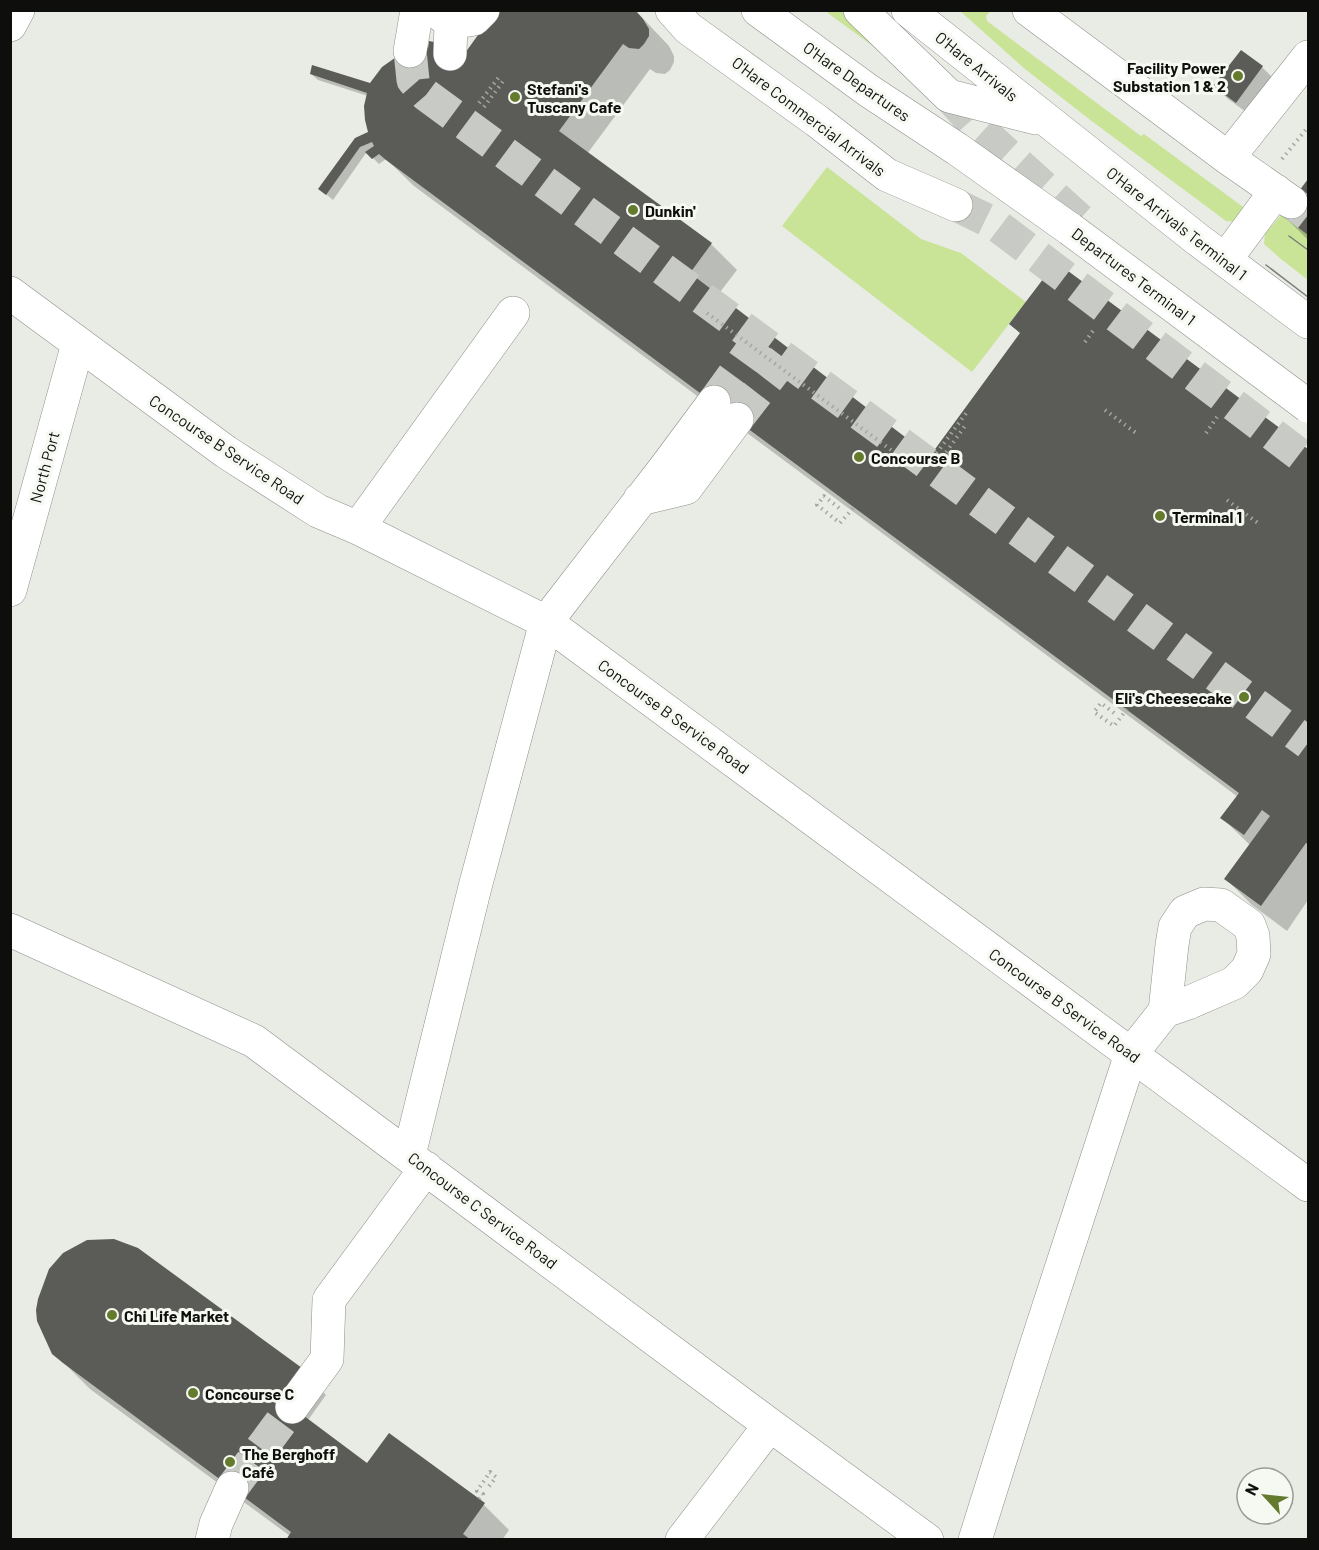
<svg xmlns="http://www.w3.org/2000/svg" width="1319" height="1550" font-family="Barlow,sans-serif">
  <rect width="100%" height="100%" fill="#e9ebe5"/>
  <path fill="#c9e497" d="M 825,11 L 842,11 L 894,58 L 892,60 Z
    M 960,11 L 990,11 L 986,16 L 987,21 L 1141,136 L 1144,134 L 1250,212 L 1235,222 L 1226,221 L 1089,119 L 1025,69 Z
    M 827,167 L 921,239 L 961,253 L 1026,302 L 972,372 L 782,226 Z
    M 1281,215 L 1308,235 L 1308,280 L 1281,259 L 1264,244 L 1265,234 Z"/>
  <path fill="#0003" d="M 635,10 L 669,46 L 674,56 L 674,62 L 670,70 L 665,74 L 656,73 L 650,69 L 587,154 L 711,244 L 737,270 L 717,296 L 931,458 L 1022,333 L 1056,264 L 1308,451 L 1308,900 L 1287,931 L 1252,905 L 1226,879 L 1251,846 L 1222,818 L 1238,797 L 414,186 L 386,159 L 379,164 L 367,152 L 366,153 L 333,200 L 320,189 L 356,140 L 372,139 L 368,96 L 318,80 L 311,74 L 371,85 L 460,62 Z
    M 1262,67 L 1275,80 L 1249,114 L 1228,99 L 1215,86 Z
    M 1308,182 L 1308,240 L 1283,215 Z
    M 54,1353 L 301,1369 L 326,1395 L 308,1420 L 367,1465 L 484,1505 L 509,1530 L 502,1540 L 288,1540 L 290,1536 L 90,1389 Z"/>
  <path fill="#5b5c58" d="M 496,10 L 635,10 L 643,19 L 649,29 L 649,36 L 644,44 L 639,49 L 629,48 L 623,44 L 559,131 L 712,243 L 690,273 L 930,456 L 1020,333 L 1009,324 L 1056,262 L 1308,449 L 1308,844 L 1306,843 L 1261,906 L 1224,879 L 1270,816 L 1262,810 L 1244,835 L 1220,818 L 1239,793 L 386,160 L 379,154 L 372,159 L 365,152 L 374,146 L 372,142 L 360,147 L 326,195 L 318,189 L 355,138 L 368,132 L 365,120 L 364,106 L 367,93 L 310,74 L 312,65 L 370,83 L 382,67 L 399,55 L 414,50 L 428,48 L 429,41 L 439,43 L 460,60 Z
    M 1241,50 L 1263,66 L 1236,103 L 1213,86 Z
    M 1308,179 L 1308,235 L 1281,215 Z
    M 114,1239 L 138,1248 L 302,1368 L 280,1398 L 367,1463 L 389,1433 L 485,1503 L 463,1534 L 471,1540 L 286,1540 L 291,1532 L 63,1363 L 52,1354 L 37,1321 L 36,1310 L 38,1299 L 49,1269 L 63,1253 L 87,1240 Z"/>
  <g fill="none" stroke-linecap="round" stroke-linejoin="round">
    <path stroke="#c8cac5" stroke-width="33" stroke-dasharray="33 16" stroke-linecap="butt" d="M 410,51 L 413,80 L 426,95 L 1308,743
      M 949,96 L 975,125 L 1090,229
      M 1291,202 L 1308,215
      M 956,205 L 995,224 L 1308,461
      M 714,402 L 759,340
      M 737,419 L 784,358
      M 232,1488 L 292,1407"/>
    <defs>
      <path id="minor" d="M 435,10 L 451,23 L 450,54
        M 672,10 L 688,28 L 817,121 L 887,175 L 956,205
        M 758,10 L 869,91 L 957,149 L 1070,229
        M 860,10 L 949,96 L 1036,118
        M 908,10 L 1197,239 L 1308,322
        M 1029,10 L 1228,158 L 1308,57
        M 451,23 L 474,19 L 483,10
        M 10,25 L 18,10
        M 410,51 L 417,10
        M 1228,158 L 1291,202
        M 1225,260 L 1276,191
        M 10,293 L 226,452 L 318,511 L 358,528 L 546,622 L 1308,1185
        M 640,499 L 686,488 L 737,419
        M 358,528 L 513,313
        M 10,590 L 78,344
        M 10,930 L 254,1041 L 770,1425 L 927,1540
        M 409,1155 L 475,887 L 546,622 L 665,468 L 714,402
        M 292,1407 L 327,1359 L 329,1300 L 426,1168
        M 212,1540 L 216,1524 L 232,1488
        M 682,1540 L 770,1425
        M 975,1540 L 1034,1352 L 1131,1054 L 1165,1011 L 1188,1003 L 1234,983 L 1247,970 L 1254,954 L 1253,936 L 1249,925 L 1221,905 L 1204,904 L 1185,912 L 1175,927 L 1172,945 L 1165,1011"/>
    </defs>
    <use href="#minor" stroke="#8d8f8a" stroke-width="34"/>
    <path stroke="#a4a6a1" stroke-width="4" stroke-dasharray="1.5 4.5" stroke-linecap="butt" d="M 479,103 L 499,77
      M 484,107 L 504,80
      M 1282,159 L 1308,127
      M 707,313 L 891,450
      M 1085,342 L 1095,328
      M 1105,410 L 1136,433
      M 1206,433 L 1217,417
      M 933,458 L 967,412
      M 939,462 L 965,426
      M 1227,500 L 1258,523
      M 839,508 L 824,496 L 817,505 L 840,523 L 854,507
      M 1114,713 L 1101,703 L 1094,712 L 1114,726 L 1127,709
      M 479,1499 L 483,1494 L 477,1491 L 490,1472 L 496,1477 L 487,1489"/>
    <use href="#minor" stroke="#fff" stroke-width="33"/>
    <path stroke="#7b7d79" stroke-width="1.5" d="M 1289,236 L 1308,250
      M 1266,265 L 1308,297"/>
    <defs>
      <path id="minor-bridge" d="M 1070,229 L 1308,406"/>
    </defs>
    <use href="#minor-bridge" stroke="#8d8f8a" stroke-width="34" stroke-linecap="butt"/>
    <use href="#minor-bridge" stroke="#fff" stroke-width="33"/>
  </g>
  <g fill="#647b2d" stroke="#f6f8f2" stroke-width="2">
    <circle cx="1238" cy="76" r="6"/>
    <circle cx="515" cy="97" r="6"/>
    <circle cx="633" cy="210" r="6"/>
    <circle cx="859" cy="457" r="6"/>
    <circle cx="1160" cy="516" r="6"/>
    <circle cx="1244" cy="697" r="6"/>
    <circle cx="112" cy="1315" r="6"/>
    <circle cx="193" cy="1393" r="6"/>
    <circle cx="230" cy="1462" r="6"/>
  </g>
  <g text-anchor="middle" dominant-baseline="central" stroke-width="6" stroke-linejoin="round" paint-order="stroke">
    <g font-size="16" fill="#0e0f0d" stroke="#f6f8f2">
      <text transform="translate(977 66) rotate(39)">O'Hare Arrivals</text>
      <text transform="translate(857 81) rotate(35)">O'Hare Departures</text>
      <text transform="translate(809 116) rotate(37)">O'Hare Commercial Arrivals</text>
      <text transform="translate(1177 223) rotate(38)">O'Hare Arrivals Terminal 1</text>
      <text transform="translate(1134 276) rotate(37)">Departures Terminal 1</text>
      <text transform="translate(227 449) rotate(34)">Concourse B Service Road</text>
      <text transform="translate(44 467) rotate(-75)">North Port</text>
      <text transform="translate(674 716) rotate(36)">Concourse B Service Road</text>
      <text transform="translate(1065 1005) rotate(36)">Concourse B Service Road</text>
      <text transform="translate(483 1210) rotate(37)">Concourse C Service Road</text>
    </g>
    <g font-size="16" font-weight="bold" fill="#0e0f0d" stroke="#f6f8f2" text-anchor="start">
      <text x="1226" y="67" text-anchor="end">Facility Power<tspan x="1226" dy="18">Substation 1 &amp; 2</tspan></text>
      <text x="527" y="88">Stefani's<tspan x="527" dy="18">Tuscany Cafe</tspan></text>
      <text x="645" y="210">Dunkin'</text>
      <text x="871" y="457">Concourse B</text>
      <text x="1172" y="516">Terminal 1</text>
      <text x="1232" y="697" text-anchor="end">Eli's Cheesecake</text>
      <text x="124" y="1315">Chi Life Market</text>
      <text x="205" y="1393">Concourse C</text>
      <text x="242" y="1453">The Berghoff<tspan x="242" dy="18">Café</tspan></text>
    </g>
  </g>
  <rect width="1319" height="1550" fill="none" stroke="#0e0f0d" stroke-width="24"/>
  <g transform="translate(1265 1496) rotate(297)"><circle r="28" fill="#f6f8f2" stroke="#999b96" stroke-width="1.5"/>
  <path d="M0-4.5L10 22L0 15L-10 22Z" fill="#647b2d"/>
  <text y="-9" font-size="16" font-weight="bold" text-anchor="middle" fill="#0e0f0d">N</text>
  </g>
</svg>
